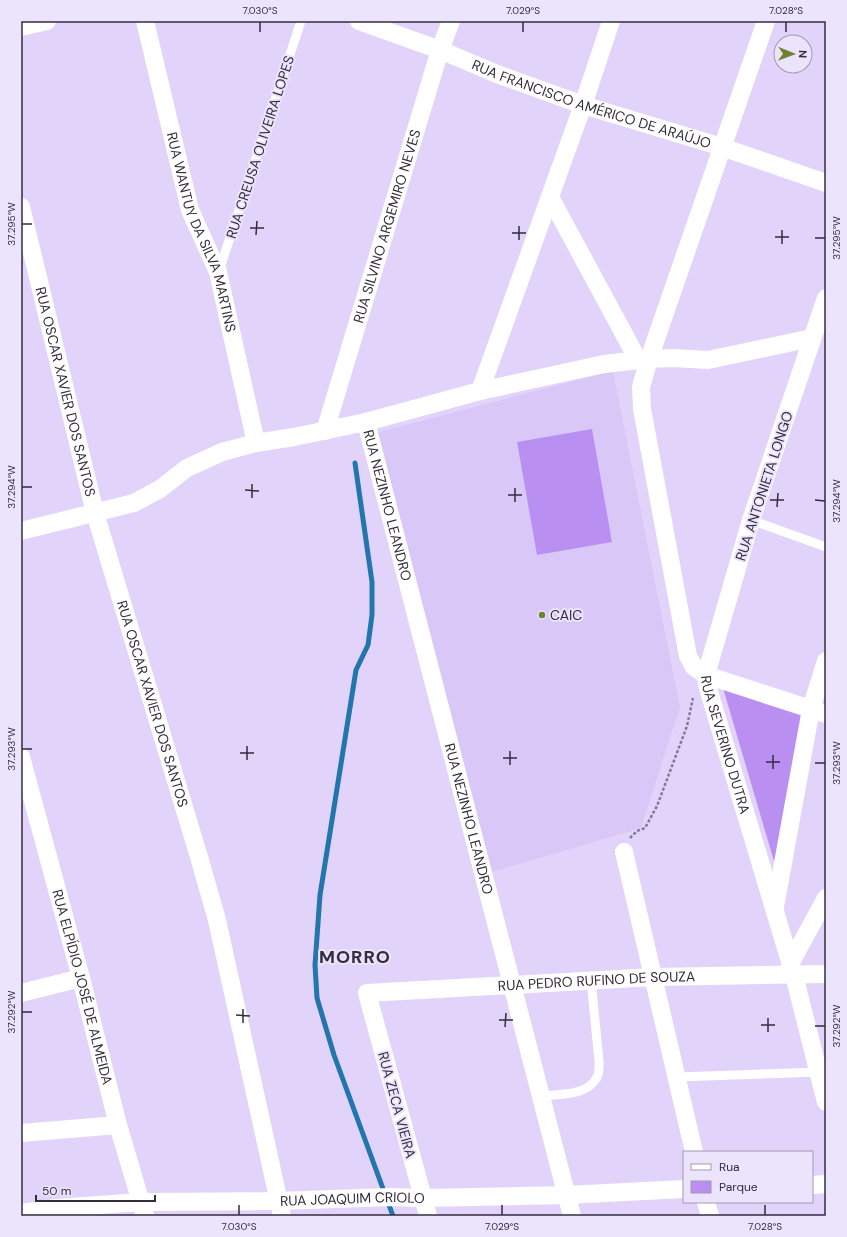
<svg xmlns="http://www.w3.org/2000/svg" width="847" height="1237" font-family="'DM Sans',sans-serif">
  <rect width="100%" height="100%" fill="#e2d3fb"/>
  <path fill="#d9c8f7" d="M 613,371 L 680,707 L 641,828 L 492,872 L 375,433 Z"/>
  <path fill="#b990f2" d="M 592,429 L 612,542 L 537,555 L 517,442 Z
    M 723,688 L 805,713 L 776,868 Z"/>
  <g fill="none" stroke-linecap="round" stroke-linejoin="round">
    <path stroke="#2276ad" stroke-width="5" d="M 355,463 L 372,582 L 372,615 L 368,645 L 356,670 L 320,895 L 315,965 L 317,998 L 334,1055 L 393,1216"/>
    <path stroke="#847994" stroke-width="2.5" stroke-dasharray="3 2" stroke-linecap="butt" d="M 630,838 L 637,831 L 645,828 L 657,806 L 687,726 L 693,698"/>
    <path stroke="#fff" stroke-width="9" d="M 219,271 L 301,21
      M 751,520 L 826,547
      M 677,1077 L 819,1072
      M 541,1096 C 558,1094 586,1096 596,1079 C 600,1074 599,1066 599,1061 L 591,980"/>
    <g stroke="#fff" stroke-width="18">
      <path id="s1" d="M 145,21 L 190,210 L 218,272 L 256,443"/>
      <path id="s2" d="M 359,21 L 440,50 L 497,74 L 583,105 L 722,147 L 826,183"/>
      <path d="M 766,21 L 649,359 L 641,387 L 642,409 L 688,656 L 694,667 L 706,675 L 826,714"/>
      <path d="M 21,27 L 47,21"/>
      <path d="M 550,197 L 638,360"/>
      <path id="s3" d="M 21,207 L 95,513 L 199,857 L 217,920 L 282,1216"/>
      <path id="s4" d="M 826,298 L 751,520 L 706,675 L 707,685 L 794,975 L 826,1102"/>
      <path d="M 480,391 L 583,105 L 611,21"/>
      <path id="s5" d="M 366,422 L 572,1216"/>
      <path id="s6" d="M 325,431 L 440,50 L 451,21"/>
      <path d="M 21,531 L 134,503 L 160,489 L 187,468 L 222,452 L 256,443 L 294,437 L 366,422 L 480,391 L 604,364 L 649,359 L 674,358 L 708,360 L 812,338"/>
      <path id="s7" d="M 21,757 L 81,978 L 118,1125 L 145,1216"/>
      <path d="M 624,852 L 694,1152"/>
      <path d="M 775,907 L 811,709 L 826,661"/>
      <path d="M 790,964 L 826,898"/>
      <path d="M 21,993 L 81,978"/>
      <path d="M 21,1133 L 118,1125"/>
      <path d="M 812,1185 L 826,1184"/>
      <path d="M 706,1202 L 710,1216"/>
      <path id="s8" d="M 21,1213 L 56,1208 L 141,1202 L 278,1201 L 390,1197 L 423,1198 L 567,1195 L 684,1189"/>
      <path id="s9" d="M 428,1216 L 367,993 L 654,977 L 826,974"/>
    </g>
  </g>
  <path fill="none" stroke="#332d3c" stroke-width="1.5" d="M 260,32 L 260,22M 523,32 L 523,22M 786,32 L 786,22M 22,224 L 32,224M 250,228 L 264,228M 512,233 L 526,233M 256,235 L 257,221M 775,237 L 789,237M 815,238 L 825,238M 519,240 L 519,226M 782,244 L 782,230M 22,487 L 32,487M 245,490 L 259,491M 508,495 L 522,495M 252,498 L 252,484M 770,500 L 784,500M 815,500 L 825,501M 515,502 L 515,488M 777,507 L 778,493M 22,749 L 32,749M 240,753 L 254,753M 503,758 L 517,758M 247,760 L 247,746M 766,762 L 780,762M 815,763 L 825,763M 510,765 L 510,751M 773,769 L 773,755M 22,1012 L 32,1012M 236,1015 L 250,1016M 499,1020 L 513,1020M 243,1023 L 243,1009M 761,1025 L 775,1025M 815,1026 L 825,1026M 505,1027 L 506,1013M 768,1032 L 768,1018M 239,1215 L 239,1205M 502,1215 L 502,1205M 765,1215 L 765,1205"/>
  <circle fill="#6e8233" stroke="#ece3fc" stroke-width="1.5" cx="542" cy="615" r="4"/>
  <g text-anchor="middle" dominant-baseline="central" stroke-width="4" stroke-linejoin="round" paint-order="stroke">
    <g font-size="14" fill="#332d3c" stroke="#ece3fc">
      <text stroke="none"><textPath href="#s2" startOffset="247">RUA FRANCISCO AMÉRICO DE ARAÚJO</textPath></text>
      <text transform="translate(260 147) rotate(-72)">RUA CREUSA OLIVEIRA LOPES</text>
      <text stroke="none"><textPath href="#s6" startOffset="214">RUA SILVINO ARGEMIRO NEVES</textPath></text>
      <text stroke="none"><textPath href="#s1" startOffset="219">RUA WANTUY DA SILVA MARTINS</textPath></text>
      <text stroke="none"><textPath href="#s3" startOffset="190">RUA OSCAR XAVIER DOS SANTOS</textPath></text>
      <text transform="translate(764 486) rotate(-72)">RUA ANTONIETA LONGO</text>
      <text stroke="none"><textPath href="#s5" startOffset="86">RUA NEZINHO LEANDRO</textPath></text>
      <text stroke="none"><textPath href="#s3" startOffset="514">RUA OSCAR XAVIER DOS SANTOS</textPath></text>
      <text stroke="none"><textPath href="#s4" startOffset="468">RUA SEVERINO DUTRA</textPath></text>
      <text stroke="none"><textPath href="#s5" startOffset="410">RUA NEZINHO LEANDRO</textPath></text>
      <text stroke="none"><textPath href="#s9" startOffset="461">RUA PEDRO RUFINO DE SOUZA</textPath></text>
      <text stroke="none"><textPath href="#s7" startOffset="238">RUA ELPÍDIO JOSÉ DE ALMEIDA</textPath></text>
      <text transform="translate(397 1105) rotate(75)">RUA ZECA VIEIRA</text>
      <text stroke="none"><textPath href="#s8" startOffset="332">RUA JOAQUIM CRIOLO</textPath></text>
    </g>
    <g font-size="14" fill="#332d3c" stroke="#ece3fc" text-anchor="start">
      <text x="550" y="615">CAIC</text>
    </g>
    <g font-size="18" font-weight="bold" letter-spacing="1" fill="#332d3c" stroke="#ece3fc">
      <text x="355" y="957">MORRO</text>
    </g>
  </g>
  <rect width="847" height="1237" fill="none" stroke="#ece3fc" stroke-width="44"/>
  <rect x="683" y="1151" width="130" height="52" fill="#ece3fc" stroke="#a29aaf"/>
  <rect x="691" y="1164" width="20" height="6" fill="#ffffff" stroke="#a29aaf"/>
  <text x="719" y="1171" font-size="12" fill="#332d3c">Rua</text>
  <rect x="691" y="1181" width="20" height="12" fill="#b990f2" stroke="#a29aaf"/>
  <text x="719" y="1191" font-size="12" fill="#332d3c">Parque</text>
  <g transform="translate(793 54) rotate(91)"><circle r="19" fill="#ece3fc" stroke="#a29aaf"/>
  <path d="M0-3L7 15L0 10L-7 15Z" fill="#6e8233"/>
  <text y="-6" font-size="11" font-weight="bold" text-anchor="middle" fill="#332d3c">N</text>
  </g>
  <path d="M36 1195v6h119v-6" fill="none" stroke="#332d3c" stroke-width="2"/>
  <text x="42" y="1195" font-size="12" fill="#332d3c" stroke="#ece3fc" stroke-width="3" paint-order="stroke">50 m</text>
  <rect x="22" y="22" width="803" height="1193" fill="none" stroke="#332d3c" stroke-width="1.5"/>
  <g font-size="10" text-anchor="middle" fill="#332d3c">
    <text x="260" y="14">7.030°S</text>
    <text x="523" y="14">7.029°S</text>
    <text x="786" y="14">7.028°S</text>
    <text transform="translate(11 224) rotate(-90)" y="4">37.295°W</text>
    <text transform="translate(836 238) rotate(-90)" y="4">37.295°W</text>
    <text transform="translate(11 487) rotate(-90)" y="4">37.294°W</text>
    <text transform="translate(836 501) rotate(-90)" y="4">37.294°W</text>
    <text transform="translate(11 749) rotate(-90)" y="4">37.293°W</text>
    <text transform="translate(836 763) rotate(-90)" y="4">37.293°W</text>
    <text transform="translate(11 1012) rotate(-90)" y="4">37.292°W</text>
    <text transform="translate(836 1026) rotate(-90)" y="4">37.292°W</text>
    <text x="239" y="1230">7.030°S</text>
    <text x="502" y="1230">7.029°S</text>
    <text x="765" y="1230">7.028°S</text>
  </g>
</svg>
